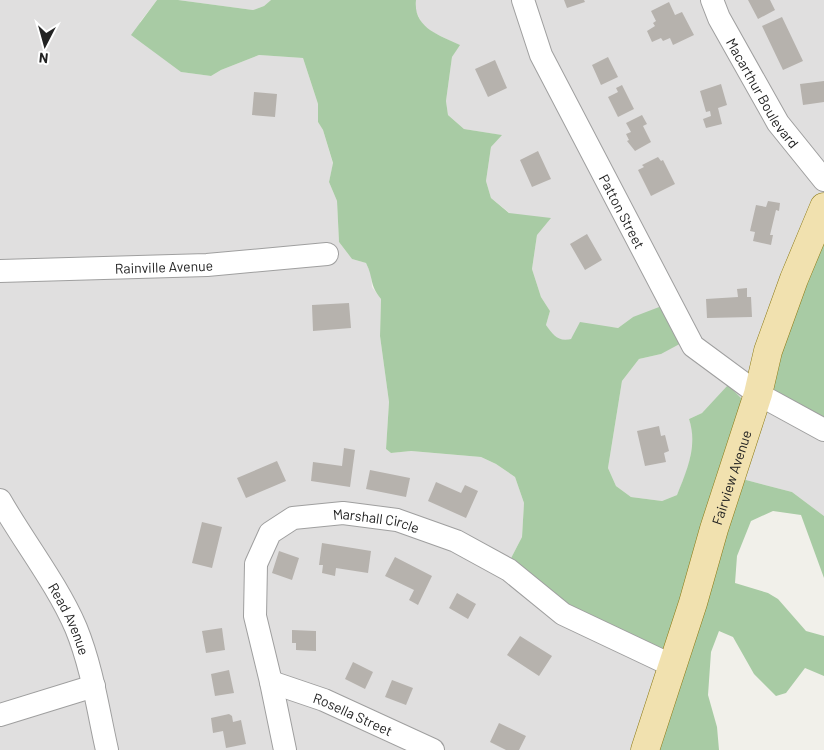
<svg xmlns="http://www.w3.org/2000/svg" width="824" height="750" font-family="Barlow,sans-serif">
  <rect width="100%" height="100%" fill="#f1f0ea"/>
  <path fill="#e0dfdf" d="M 0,0 L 157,0 L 140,22 L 181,72 L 211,76 L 221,70 L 259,55 L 303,58 L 318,104 L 318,122 L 323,130 L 333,164 L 329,182 L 337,201 L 339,242 L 352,259 L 366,263 L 371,274 L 372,287 L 381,299 L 380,336 L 389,402 L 386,449 L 391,453 L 411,451 L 481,457 L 496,464 L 515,477 L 524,503 L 522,537 L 507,566 L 667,665 L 645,750 L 0,750 Z
    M 178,0 L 271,0 L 264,6 L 253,10 Z
    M 416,0 L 824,0 L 824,207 L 745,402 L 728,386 L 702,413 L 689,419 L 694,434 L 689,466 L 677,495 L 662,501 L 631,497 L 616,486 L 608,468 L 622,381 L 639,359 L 661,354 L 633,317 L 618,328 L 608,327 L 564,341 L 553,336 L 546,325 L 550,311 L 541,297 L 532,269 L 537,235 L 491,198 L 486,181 L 491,147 L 501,135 L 464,129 L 448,115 L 446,101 L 452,57 L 459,45 L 424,28 L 415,9 Z
    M 751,407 L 784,413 L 824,430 L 824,516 L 792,492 L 731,476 Z"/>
  <path fill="#a8cba4" d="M 157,0 L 178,0 L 253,10 L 264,6 L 271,0 L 416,0 C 413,28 439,35 460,45 L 452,57 L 446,101 L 448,115 L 464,129 L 502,135 L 491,147 L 486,181 L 491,198 L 509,213 L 551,218 L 537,235 L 532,269 L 541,297 L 550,311 L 546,325 C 553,335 558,342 571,339 L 580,322 L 618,328 L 633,317 L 667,304 L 687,340 L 661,354 L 639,359 L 622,381 L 608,468 L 616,486 L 631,497 L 662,501 L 677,495 C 687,470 698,446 689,419 L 702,413 L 728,385 L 745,402 L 824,207 L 824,430 L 784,413 L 751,407 L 731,476 L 792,492 L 824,516 L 824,578 L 801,515 L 773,511 L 751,521 L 737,556 L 735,583 L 768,593 L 778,599 L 806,631 L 824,636 L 824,676 L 805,668 L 786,693 L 776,696 L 754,674 L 733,637 L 719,631 L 711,652 L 708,695 L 717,727 L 719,750 L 645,750 L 671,670 L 561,616 L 507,566 L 522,537 L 524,503 L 515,477 L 496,464 L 481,457 L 411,451 L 391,453 L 386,449 L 389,402 L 380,336 L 381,299 C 369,284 374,279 366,263 L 352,259 L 339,242 L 337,201 L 329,182 L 333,163 L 323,130 L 318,122 L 318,104 L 303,58 L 259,55 L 221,70 L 211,76 L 181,72 L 131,35 Z"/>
  <path fill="#b6b2ad" d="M 564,0 L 584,0 L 585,2 L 567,8 Z
    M 748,0 L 770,0 L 775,10 L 758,19 Z
    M 669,2 L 675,15 L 682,12 L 694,35 L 673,45 L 670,38 L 663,41 L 661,38 L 652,42 L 647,31 L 655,26 L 653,23 L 656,21 L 651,11 Z
    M 782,17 L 803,61 L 783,70 L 762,26 Z
    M 608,57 L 618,77 L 601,85 L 592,65 Z
    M 495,60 L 507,88 L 488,97 L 475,69 Z
    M 824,81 L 824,102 L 803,105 L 800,84 Z
    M 721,84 L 727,105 L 718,108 L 722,124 L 706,128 L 703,119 L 711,116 L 710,111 L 706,112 L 700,91 Z
    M 622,85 L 634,109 L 618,117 L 608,97 L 618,92 L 616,88 Z
    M 254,92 L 277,94 L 275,117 L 252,115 Z
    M 642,115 L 647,124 L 643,126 L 651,142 L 635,151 L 627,141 L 629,140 L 626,134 L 631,132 L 626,123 Z
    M 538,151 L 551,179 L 532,187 L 520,160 Z
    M 658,157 L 661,161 L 663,160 L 675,184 L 651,196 L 638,170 L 644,167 L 642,165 Z
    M 768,201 L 780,203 L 779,211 L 776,210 L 770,235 L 773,235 L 771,245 L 753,241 L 755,232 L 750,231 L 756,205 L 766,207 Z
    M 587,234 L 602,260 L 585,270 L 570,244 Z
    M 747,288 L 747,297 L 751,297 L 752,317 L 707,318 L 706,299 L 738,297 L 737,289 Z
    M 349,303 L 351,328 L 313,331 L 312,305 Z
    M 659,426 L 661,436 L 665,435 L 669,451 L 664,453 L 666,462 L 645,466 L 637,431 Z
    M 344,448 L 355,450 L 350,487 L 311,481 L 313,462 L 342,466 Z
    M 277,461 L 286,481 L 246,498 L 237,478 Z
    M 370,470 L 410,478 L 406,497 L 366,489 Z
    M 436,482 L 461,493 L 465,485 L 478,491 L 466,518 L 428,501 Z
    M 202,522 L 222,527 L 212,568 L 192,563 Z
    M 322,543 L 371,551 L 368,573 L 336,568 L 335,576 L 322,573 L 323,565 L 319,565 Z
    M 279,551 L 299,558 L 292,580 L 272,573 Z
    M 395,557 L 432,576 L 418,605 L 409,600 L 414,590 L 385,576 Z
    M 457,593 L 476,604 L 468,619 L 449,608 Z
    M 222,628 L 225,650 L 206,653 L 202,631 Z
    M 292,630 L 316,631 L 316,651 L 296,650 L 296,643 L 292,643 Z
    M 520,636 L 552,656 L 539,676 L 507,655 Z
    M 353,662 L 373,672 L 365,689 L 345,679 Z
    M 229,670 L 234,693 L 215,696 L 211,674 Z
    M 392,680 L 413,688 L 406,705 L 385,697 Z
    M 229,714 L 232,716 L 233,722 L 241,720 L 246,744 L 226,748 L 223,731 L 213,733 L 211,718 Z
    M 499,723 L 526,736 L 519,750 L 506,750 L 490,742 Z"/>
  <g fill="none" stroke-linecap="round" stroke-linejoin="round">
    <defs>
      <g id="minor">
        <path id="s1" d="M 523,0 L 541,55 L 693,346 L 758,394 L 824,430"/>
        <path id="s2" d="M 712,0 L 719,18 L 778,123 L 824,180"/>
        <path id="s3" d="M 0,271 L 207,265 L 327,254"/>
        <path id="s4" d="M 0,500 C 24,542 57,584 76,628 C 92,667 98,710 107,750"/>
        <path id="s5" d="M 271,682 L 324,700 L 433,750"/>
        <path d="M 0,715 L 94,686"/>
        <path id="s6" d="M 285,750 L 271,682 L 255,616 L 256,564 L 270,533 L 293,518 L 343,513 L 397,520 L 456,541 L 509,570 L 563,614 L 673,666"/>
      </g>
      <g id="major">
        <path id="s7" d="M 645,750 L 693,603 L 714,529 L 758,394 L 768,351 L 794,279 L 824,207"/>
      </g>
    </defs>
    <use href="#minor" stroke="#9f9f9f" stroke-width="24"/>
    <use href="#major" stroke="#8c7a14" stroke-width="29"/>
    <use href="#minor" stroke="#fff" stroke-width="22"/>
    <use href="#major" stroke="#f1e1af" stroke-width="28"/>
  </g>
  <g text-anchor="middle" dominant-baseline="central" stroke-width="4.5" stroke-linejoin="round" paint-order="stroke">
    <g font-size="14" fill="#222" stroke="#fff">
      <text stroke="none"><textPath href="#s2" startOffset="106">Macarthur Boulevard</textPath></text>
      <text stroke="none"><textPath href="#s1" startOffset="234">Patton Street</textPath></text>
      <text stroke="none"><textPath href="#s3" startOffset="164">Rainville Avenue</textPath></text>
      <text stroke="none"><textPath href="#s7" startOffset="286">Fairview Avenue</textPath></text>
      <text stroke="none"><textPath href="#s6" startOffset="335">Marshall Circle</textPath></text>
      <text stroke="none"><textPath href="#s4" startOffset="138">Read Avenue</textPath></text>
      <text stroke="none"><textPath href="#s5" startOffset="88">Rosella Street</textPath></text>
    </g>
  </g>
  <g transform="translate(45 45) rotate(186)" stroke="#ffffff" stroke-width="4" paint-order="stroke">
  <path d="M0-4L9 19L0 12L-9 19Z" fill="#222222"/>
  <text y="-8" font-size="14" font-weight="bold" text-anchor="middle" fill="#222222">N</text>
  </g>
</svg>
